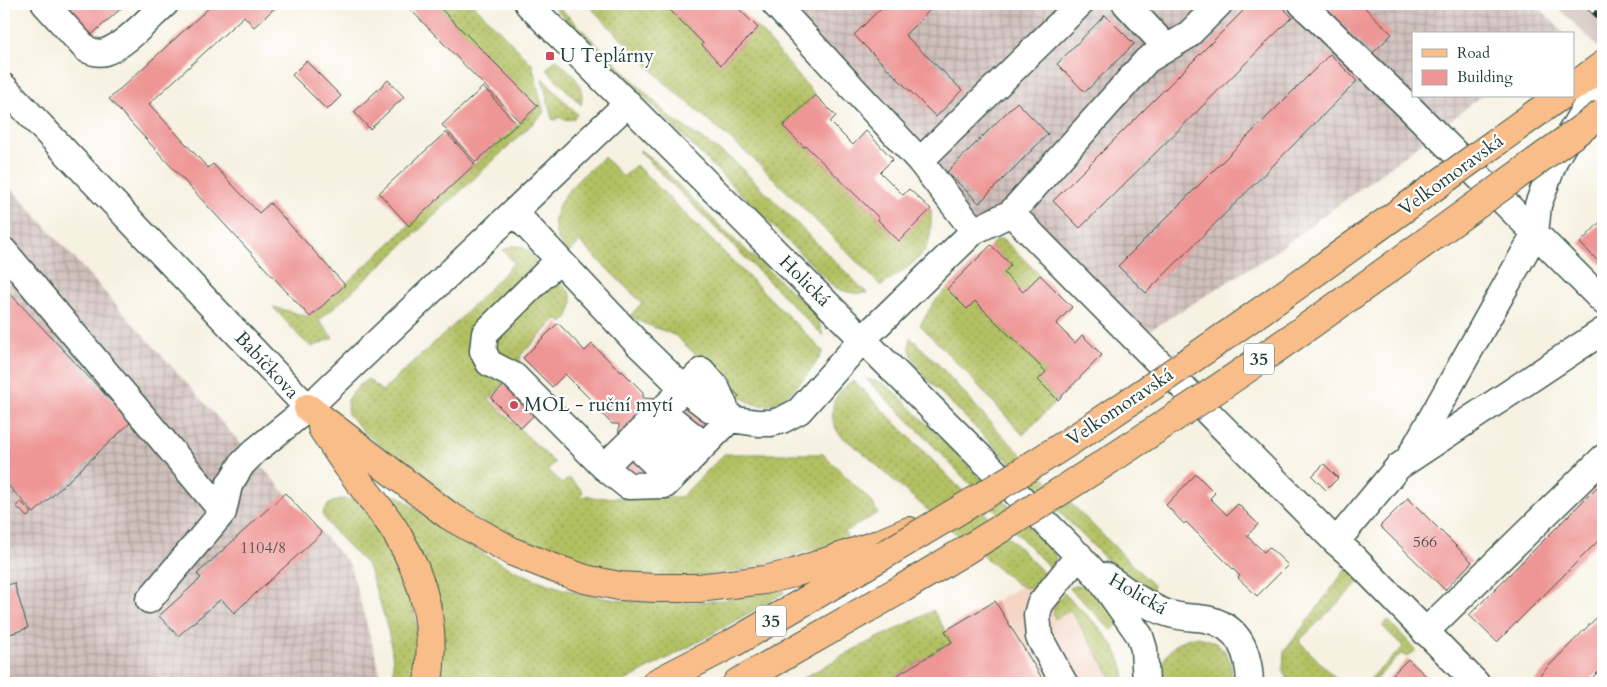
<svg xmlns="http://www.w3.org/2000/svg" width="1607" height="687" font-family="Cardo,serif">
  <defs>
    <pattern id="industrial-grid" width="8" height="8" patternUnits="userSpaceOnUse" patternTransform="scale(1.25)"><rect width="8" height="8" fill="#d0c0bc"/><path d="M0 4h8M4 0v8" fill="none" stroke="#a89d9a"/></pattern>
    <pattern id="grass-dots" width="8" height="8" patternUnits="userSpaceOnUse" patternTransform="scale(1.25)"><rect width="8" height="8" fill="#b3c164"/><path d="M2 2h.1M6 6h.1" fill="none" stroke="#919e53" stroke-width="1.8" stroke-linecap="round"/></pattern>
  </defs>
  <rect width="100%" height="100%" fill="#fff"/>
  <filter id="ink" filterUnits="userSpaceOnUse"><feTurbulence type="fractalNoise" baseFrequency=".02" numOctaves="2"/><feDisplacementMap in="SourceGraphic" scale="10" xChannelSelector="R" yChannelSelector="G"/><feConvolveMatrix kernelMatrix="1 2 1 2 8 2 1 2 1" color-interpolation-filters="sRGB"/></filter>
  <filter id="wash" filterUnits="userSpaceOnUse"><feTurbulence type="fractalNoise" baseFrequency=".0096" numOctaves="4" result="noise"/><feDisplacementMap in="SourceGraphic" scale="20" xChannelSelector="R" yChannelSelector="G"/><feGaussianBlur stdDeviation="1.12" result="paint"/><feColorMatrix in="noise" values="0 0 0 0 0 0 0 0 0 0 0 0 0 0 0 0 0 1.4 0 .05"/><feComposite in="paint" operator="in"/></filter>
  <g filter="url(#wash)">
    <rect width="100%" height="100%" fill="#f6f1e1"/>
    <path fill="#f4d3c1" d="M 1040,575 L 1069,612 L 1115,683 L 884,683 L 952,642 L 945,631 Z"/>
    <path fill="url(#industrial-grid)" d="M 775,4 L 1536,4 L 1564,33 L 1413,34 L 1413,96 L 1482,96 L 1399,160 L 1271,255 L 1136,339 L 1012,213 L 974,231 Z
      M 4,180 L 350,565 L 380,672 L 377,683 L 4,683 Z"/>
    <path fill="#d0c0bc" d="M 1554,4 L 1603,4 L 1603,52 L 1592,41 Z"/>
    <path fill="url(#grass-dots)" stroke="#697f4c" d="M 436,4 L 473,4 L 532,64 L 544,113 L 386,261 L 319,321 L 333,338 L 312,347 L 302,339 L 273,307 L 310,317 L 538,106 Z
      M 550,4 L 556,4 L 670,117 L 734,161 L 867,293 C 854,294 842,293 831,284 Z
      M 587,4 L 664,4 L 703,43 L 702,45 L 721,65 L 758,28 L 815,95 L 783,126 L 804,147 L 806,146 L 879,218 L 878,220 L 899,241 L 931,209 C 931,222 932,236 926,248 C 920,261 893,277 881,286 L 756,161 L 667,85 Z
      M 556,59 C 570,72 586,84 581,105 L 546,69 Z
      M 542,78 L 577,114 L 573,119 L 565,120 L 559,117 L 555,120 L 552,119 Z
      M 640,150 L 657,163 L 729,235 L 809,307 L 818,319 L 823,336 L 640,152 Z
      M 604,157 L 623,177 L 636,165 L 823,351 C 816,365 806,376 795,388 C 762,421 745,402 718,376 C 704,363 690,349 676,336 C 660,329 645,325 630,316 L 642,303 L 580,242 L 567,254 C 564,249 559,243 557,237 C 545,202 582,177 604,157 Z
      M 1001,239 L 1005,241 L 1040,275 L 1023,292 L 1004,273 L 1011,265 L 991,245 L 997,240 Z
      M 512,246 C 524,245 535,253 536,266 L 479,329 L 504,384 L 489,399 L 555,463 L 548,469 L 562,484 L 569,478 L 583,491 L 581,495 L 583,497 L 588,495 L 592,498 L 681,497 L 724,454 L 823,454 L 872,502 L 878,513 L 845,532 L 848,540 L 734,572 L 681,578 L 623,574 L 579,565 L 517,542 L 462,510 L 366,434 L 348,414 L 347,400 L 359,386 L 368,379 L 382,391 L 455,324 L 514,263 L 503,250 Z
      M 550,283 C 576,283 577,307 563,323 L 557,319 L 521,355 L 519,366 L 511,368 L 489,343 Z
      M 947,289 L 975,301 L 1046,372 L 1038,380 L 1058,400 L 1023,435 L 966,372 L 920,325 L 934,302 Z
      M 910,337 L 942,368 L 996,429 L 1153,585 L 1153,595 L 1115,568 L 929,381 C 918,369 907,355 910,337 Z
      M 866,379 L 883,383 L 897,394 L 1052,549 C 1057,556 1057,564 1052,570 L 922,434 Z
      M 854,381 L 1047,576 C 1037,585 1030,592 1017,584 C 966,542 915,501 867,456 C 860,449 841,438 838,432 C 826,413 834,390 854,381 Z
      M 393,496 L 399,496 C 446,532 497,567 554,586 C 626,609 706,607 780,590 L 784,591 L 784,593 L 696,643 L 621,683 L 441,683 L 390,503 L 390,498 Z
      M 341,499 C 346,499 351,499 356,502 C 380,518 409,582 414,610 C 419,634 419,659 414,683 L 393,683 C 396,644 381,606 369,569 L 367,565 L 333,530 L 323,516 C 323,505 332,502 341,499 Z
      M 1349,565 L 1363,578 L 1299,641 L 1340,683 L 1289,683 L 1283,670 L 1284,652 Z
      M 1079,585 L 1089,587 L 1094,590 L 1122,622 L 1111,630 L 1069,588 Z
      M 1064,593 C 1090,619 1124,644 1125,683 L 1115,683 L 1070,610 L 1055,619 C 1050,608 1058,601 1064,593 Z
      M 933,610 L 952,642 L 884,683 L 795,683 L 853,650 L 921,617 Z
      M 1388,620 L 1416,650 L 1407,657 L 1401,654 L 1372,683 L 1366,683 L 1403,647 L 1382,626 Z
      M 1193,637 C 1220,638 1236,656 1230,683 L 1164,683 C 1156,661 1172,642 1193,637 Z"/>
    <g id="blocks">
      <path fill="#ee9695" d="M 59,4 L 126,4 L 89,37 Z
        M 213,4 L 279,4 L 254,27 L 244,16 L 149,104 L 208,168 L 213,164 L 259,213 L 270,203 L 345,285 L 310,317 L 109,99 Z
        M 405,4 L 436,4 L 538,106 L 520,122 Z
        M 664,4 L 734,4 L 758,28 L 721,65 L 702,45 L 703,43 Z
        M 885,4 L 936,4 L 905,35 L 962,90 L 936,117 L 854,35 Z
        M 1250,4 L 1279,4 L 1292,17 L 1080,228 L 1053,201 Z
        M 1323,4 L 1361,4 L 1392,34 L 1373,53 L 1379,59 L 1378,60 Z
        M 1105,15 L 1134,44 L 1085,92 L 1057,64 Z
        M 1330,54 L 1357,81 L 1146,293 L 1118,266 Z
        M 306,61 L 341,96 L 327,110 L 292,75 Z
        M 388,80 L 404,97 L 370,129 L 354,112 Z
        M 483,87 L 517,124 L 476,162 L 442,125 Z
        M 815,95 L 836,116 L 830,122 L 853,145 L 866,131 L 893,159 L 880,172 L 903,195 L 909,189 L 931,209 L 899,241 L 878,220 L 879,218 L 806,146 L 804,147 L 783,126 Z
        M 1017,102 L 1048,134 L 979,203 L 947,172 Z
        M 446,132 L 475,164 L 409,226 L 379,193 Z
        M 1603,219 L 1603,266 L 1580,243 Z
        M 991,245 L 1011,265 L 1004,273 L 1023,292 L 1040,275 L 1072,307 L 1056,324 L 1075,343 L 1082,335 L 1102,355 L 1058,400 L 1038,380 L 1046,372 L 975,301 L 967,309 L 947,289 Z
        M 4,287 L 131,422 L 34,513 L 4,481 Z
        M 558,323 L 585,351 L 592,344 L 621,372 L 622,371 L 643,392 L 643,398 L 670,400 L 705,364 L 739,396 L 647,493 L 618,465 L 619,424 L 612,424 L 591,403 L 592,401 L 565,374 L 552,387 L 523,358 Z
        M 508,382 L 537,412 L 521,428 L 491,398 Z
        M 1324,464 L 1338,478 L 1326,490 L 1312,476 Z
        M 1196,474 L 1215,493 L 1210,498 L 1227,515 L 1238,504 L 1258,524 L 1247,536 L 1264,552 L 1269,547 L 1288,565 L 1257,596 L 1238,578 L 1240,576 L 1186,522 L 1184,524 L 1166,505 Z
        M 1603,481 L 1603,536 L 1497,642 L 1469,615 Z
        M 285,493 L 322,533 L 234,613 L 221,599 L 178,636 L 159,616 L 201,578 L 197,574 Z
        M 1408,498 L 1472,562 L 1445,590 L 1380,526 Z
        M 21,502 L 32,513 L 27,517 L 16,506 Z
        M 14,583 L 28,628 L 4,636 L 4,586 Z
        M 995,601 L 1045,683 L 884,683 L 952,642 L 945,631 Z
        M 1603,611 L 1603,667 L 1587,683 L 1538,683 L 1535,680 Z
        M 1408,659 L 1428,678 L 1423,683 L 1384,683 Z"/>
    </g>
  </g>
  <g filter="url(#ink)">
    <use href="#blocks" fill-opacity="0" stroke="#3f584e" stroke-width="1"/>
    <g fill="none" stroke-linecap="round" stroke-linejoin="round">
      <defs>
        <path id="minor" d="M 45,4 L 86,49 C 93,52 98,54 105,52 C 126,45 149,18 165,4
          M 528,4 L 1082,559 L 1100,579 L 1140,636 L 1144,649 L 1146,683
          M 775,4 L 920,161 L 974,231
          M 1126,4 L 1167,48
          M 1302,4 L 1411,109 L 1603,301
          M 4,87 L 308,408
          M 920,161 L 1080,4
          M 514,212 L 639,345 L 684,389 L 709,408 L 730,419 L 758,423 L 771,423 L 782,420 L 799,411 L 863,339 L 974,231 L 1011,213 L 1147,60 L 1187,36 L 1219,4
          M 1011,213 L 1336,542 L 1352,556 L 1476,683
          M 4,251 L 223,512
          M 559,260 L 485,333 L 483,351 L 489,363 L 514,376 L 604,467 L 628,486 L 665,485 L 730,419
          M 662,411 L 704,445
          M 646,426 L 687,463
          M 631,441 L 671,479
          M 1408,460 L 1535,234 L 1538,205 L 1555,159 L 1603,78
          M 604,467 L 702,371 L 716,387 L 730,419
          M 1336,542 L 1398,467 L 1603,331
          M 1105,576 C 1124,588 1143,605 1164,612 C 1178,618 1192,617 1206,619 C 1240,626 1249,653 1250,683
          M 149,600 L 223,512 L 229,485 L 242,464 L 255,451 L 308,408 L 628,103
          M 1425,632 L 1603,458
          M 1064,683 L 1039,637 L 1037,615 L 1040,604 L 1079,555"/>
        <path id="major" d="M 1573,87 L 1603,65
          M 308,408 L 448,515 L 513,552 L 551,567 L 585,579 L 619,586 L 656,588 L 698,588 L 764,580 L 794,573 L 878,544 L 909,531
          M 322,428 C 332,443 341,458 352,472 C 366,493 384,512 397,534 C 426,582 436,628 428,683
          M 656,683 L 733,643 L 884,555
          M 737,683 L 903,588"/>
      </defs>
      <use href="#minor" stroke="#3f584e" stroke-width="29"/>
      <use href="#major" stroke="#3f584e" stroke-width="30"/>
      <use href="#minor" stroke="#fff" stroke-width="26"/>
      <use href="#major" stroke="#f8bd89" stroke-width="28"/>
      <defs>
        <path id="rail" d="M 1586,4 L 1603,21"/>
      </defs>
      <use href="#rail" stroke="#1f3d34" stroke-width="5.5"/>
      <use href="#rail" stroke="#fff" stroke-width="4" stroke-dasharray="11" stroke-linecap="butt"/>
      <defs>
        <path id="major-bridge" d="M 884,555 C 958,511 1032,467 1104,419 C 1259,315 1409,205 1560,96
          M 903,588 C 992,535 1080,480 1166,423 C 1316,325 1459,217 1603,113"/>
      </defs>
      <use href="#major-bridge" stroke="#3f584e" stroke-width="30" stroke-linecap="butt"/>
      <use href="#major-bridge" stroke="#f8bd89" stroke-width="28"/>
    </g>
  </g>
  <g fill="#d1495b" stroke="#fff" stroke-width="2">
    <rect x="545" y="51" width="10" height="10" rx="2.5"/>
    <circle cx="514" cy="405" r="5"/>
  </g>
  <g text-anchor="middle" dominant-baseline="central" stroke-width="4.5" stroke-linejoin="round" paint-order="stroke">
    <g font-size="16" fill="#53534c">
      <text x="1425" y="542">566</text>
      <text x="263" y="548">1104/8</text>
    </g>
    <g fill="#fff" stroke="#627771" stroke-width="1">
      <rect x="1244" y="343.5" width="30" height="31" rx="4"/>
      <rect x="756" y="605.5" width="30" height="31" rx="4"/>
    </g>
    <g font-size="18" font-weight="bold" fill="#1f3d34">
      <text x="1259" y="359">35</text>
      <text x="771" y="621">35</text>
    </g>
    <g font-size="19" fill="#1f3d34" stroke="#fff" text-anchor="start">
      <text x="560" y="56">U Teplárny</text>
      <text x="524" y="405">MOL - ruční mytí</text>
    </g>
    <g font-size="19" fill="#1f3d34" stroke="#fff">
      <text transform="translate(1451 175) rotate(-36)">Velkomoravská</text>
      <text transform="translate(805 281) rotate(45)">Holická</text>
      <text transform="translate(267 365) rotate(47)">Babíčkova</text>
      <text transform="translate(1120 407) rotate(-34)">Velkomoravská</text>
      <text transform="translate(1138 594) rotate(30)">Holická</text>
    </g>
  </g>
  <rect width="1607" height="687" fill="none" stroke="#fff" stroke-width="20"/>
  <rect x="1412" y="32" width="162" height="65" fill="#ffffff" stroke="#a5b1ae"/>
  <rect x="1422" y="49" width="25" height="8" fill="#f8bd89" stroke="#a5b1ae"/>
  <text x="1457" y="58" font-size="15" fill="#1f3d34">Road</text>
  <rect x="1422" y="70" width="25" height="15" fill="#ee9695" stroke="#a5b1ae"/>
  <text x="1457" y="82" font-size="15" fill="#1f3d34">Building</text>
</svg>
